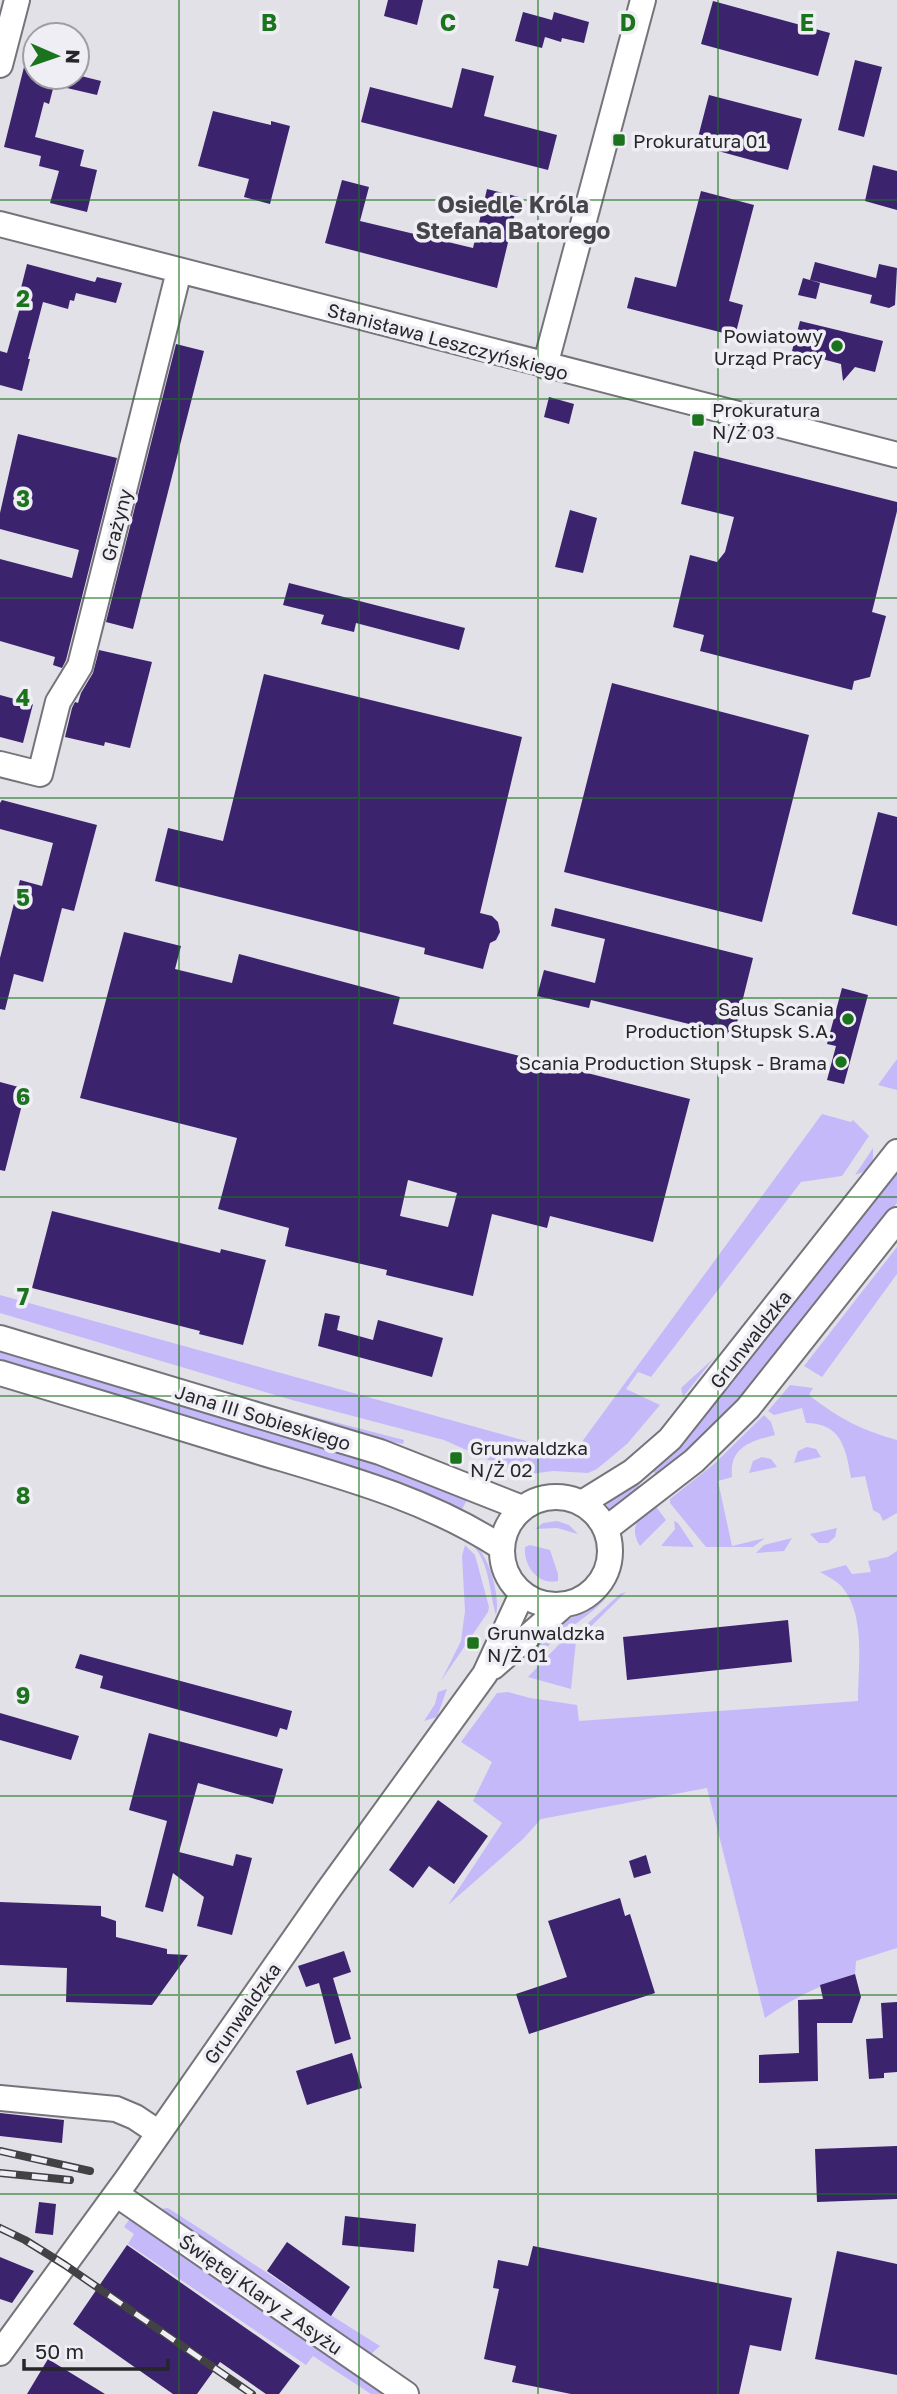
<svg xmlns="http://www.w3.org/2000/svg" width="897" height="2394" font-family="'Golos Text',sans-serif">
  <rect width="100%" height="100%" fill="#e2e1e7"/>
  <path fill="#c6b9fa" d="M 897,1059 L 897,1090 L 878,1085 Z
    M 822,1114 L 851,1122 L 853,1120 L 869,1136 L 842,1176 L 801,1182 L 651,1377 L 638,1372 L 626,1389 L 660,1405 L 627,1444 L 597,1469 L 588,1473 L 553,1471 L 522,1475 L 444,1440 L 292,1400 L 0,1313 L 0,1295 L 573,1454 Z
    M 873,1148 L 873,1159 L 868,1170 L 855,1175 Z
    M 897,1168 L 897,1203 L 759,1380 L 695,1445 L 657,1476 L 652,1470 Z
    M 897,1247 L 897,1274 L 822,1377 L 804,1366 Z
    M 0,1324 L 288,1410 L 404,1440 L 403,1444 L 381,1440 L 0,1327 Z
    M 0,1349 L 367,1458 L 468,1498 L 461,1511 L 0,1363 Z
    M 714,1358 L 683,1397 L 681,1388 Z
    M 790,1385 L 813,1388 L 809,1395 C 838,1418 861,1430 897,1440 L 897,1513 L 883,1521 L 880,1514 L 873,1510 L 865,1476 L 851,1478 C 846,1448 841,1423 806,1423 L 802,1408 L 774,1415 L 768,1411 Z
    M 764,1415 L 771,1422 L 775,1435 C 750,1441 729,1448 732,1477 L 718,1481 L 732,1546 L 765,1538 L 753,1547 L 706,1547 L 670,1503 L 670,1499 L 714,1464 Z
    M 807,1447 L 816,1449 L 821,1457 L 794,1463 L 798,1451 Z
    M 762,1457 L 771,1459 L 777,1467 L 749,1473 L 753,1461 Z
    M 636,1482 L 641,1488 L 610,1510 L 605,1502 Z
    M 654,1504 L 666,1520 L 640,1546 C 628,1527 639,1516 654,1504 Z
    M 557,1521 L 569,1525 L 578,1534 L 557,1528 L 535,1529 L 543,1523 Z
    M 674,1521 L 678,1523 L 694,1547 L 661,1546 L 675,1529 Z
    M 837,1528 L 835,1537 L 828,1543 L 819,1543 L 810,1534 Z
    M 469,1537 C 487,1551 501,1593 496,1615 C 489,1593 490,1555 467,1541 Z
    M 792,1538 L 784,1551 L 756,1553 L 764,1545 Z
    M 465,1545 L 475,1555 L 489,1607 L 488,1612 L 441,1681 L 461,1641 L 465,1611 L 462,1556 Z
    M 530,1545 L 550,1550 L 558,1574 L 558,1581 C 538,1586 523,1565 525,1547 Z
    M 897,1551 L 897,1948 L 856,1961 L 855,1974 C 820,1985 795,1997 765,2018 L 707,1788 L 541,1819 L 523,1839 L 448,1905 L 502,1823 L 473,1801 L 492,1762 L 461,1742 L 497,1693 L 508,1692 L 530,1698 L 577,1705 L 579,1721 L 858,1701 C 858,1666 866,1615 842,1587 C 837,1581 827,1576 820,1572 L 846,1565 L 852,1574 L 871,1572 L 868,1561 L 888,1557 Z
    M 626,1592 L 576,1641 L 571,1689 L 528,1677 L 566,1637 L 586,1625 L 620,1594 Z
    M 608,1596 C 590,1617 566,1628 547,1647 L 539,1644 L 564,1621 L 589,1611 Z
    M 447,1689 L 437,1717 L 424,1721 L 435,1704 L 438,1692 Z
    M 168,2208 C 239,2253 308,2302 380,2346 L 370,2355 L 160,2209 Z
    M 131,2217 L 395,2394 L 371,2394 L 313,2356 L 306,2365 L 128,2244 L 134,2234 L 124,2227 Z"/>
  <path fill="#3b236d" fill-rule="evenodd" d="M 388,0 L 423,0 L 417,25 L 384,16 Z
    M 713,1 L 830,33 L 818,76 L 701,44 Z
    M 523,12 L 552,20 L 554,12 L 589,22 L 584,43 L 562,38 L 561,42 L 545,37 L 542,48 L 515,41 Z
    M 29,47 L 35,48 L 35,77 L 77,77 L 77,75 L 101,81 L 97,95 L 54,85 L 49,104 L 44,102 L 35,137 L 84,150 L 80,166 L 97,170 L 87,212 L 50,203 L 59,171 L 39,166 L 41,156 L 4,147 Z
    M 855,60 L 882,67 L 864,137 L 838,130 Z
    M 462,68 L 494,76 L 484,116 L 557,135 L 548,170 L 361,122 L 370,87 L 452,108 Z
    M 709,95 L 802,119 L 788,170 L 696,145 Z
    M 213,111 L 271,125 L 271,121 L 290,126 L 270,204 L 244,197 L 249,179 L 198,166 Z
    M 873,165 L 897,171 L 897,210 L 865,201 Z
    M 342,180 L 369,187 L 360,221 L 473,248 L 487,189 L 519,197 L 497,288 L 325,243 Z
    M 701,191 L 754,205 L 729,301 L 743,305 L 735,336 L 627,308 L 635,277 L 676,287 Z
    M 815,262 L 876,278 L 879,264 L 897,268 L 895,305 L 889,308 L 870,303 L 872,295 L 810,280 Z
    M 27,264 L 95,282 L 97,277 L 122,283 L 116,303 L 76,293 L 74,301 L 70,300 L 68,309 L 43,302 L 28,359 L 30,359 L 22,391 L 0,385 L 0,351 L 7,353 L 23,297 L 24,288 L 21,288 Z
    M 803,278 L 820,283 L 816,299 L 798,295 Z
    M 800,321 L 883,341 L 875,372 L 855,367 L 843,381 L 841,364 L 792,351 Z
    M 176,344 L 204,351 L 133,629 L 106,622 Z
    M 549,397 L 574,404 L 569,424 L 544,417 Z
    M 18,434 L 117,458 L 66,660 L 62,668 L 53,665 L 55,657 L 0,641 L 0,559 L 72,578 L 79,550 L 0,529 L 0,513 Z
    M 694,451 L 897,502 L 897,511 L 872,612 L 886,616 L 870,677 L 854,681 L 852,690 L 700,651 L 704,635 L 673,627 L 690,555 L 717,562 L 725,552 L 734,517 L 681,504 Z
    M 570,510 L 597,518 L 583,573 L 555,567 Z
    M 289,583 L 465,628 L 459,650 L 356,623 L 354,632 L 321,624 L 324,615 L 283,605 Z
    M 99,650 L 152,662 L 130,748 L 105,742 L 104,746 L 65,737 L 72,708 L 75,702 L 78,703 L 81,693 L 93,673 Z
    M 264,674 L 522,737 L 480,913 L 492,916 L 498,922 L 500,932 L 496,940 L 490,943 L 483,969 L 424,954 L 425,948 L 155,881 L 168,828 L 223,841 Z
    M 612,683 L 809,735 L 762,922 L 564,872 Z
    M 0,695 L 33,704 L 23,743 L 0,737 Z
    M 2,800 L 97,825 L 74,911 L 62,908 L 43,982 L 14,974 L 5,1010 L 0,1009 L 0,958 L 20,880 L 42,886 L 53,843 L 0,829 L 0,803 Z
    M 878,812 L 897,817 L 897,926 L 852,914 Z
    M 555,908 L 753,958 L 734,1035 L 591,1000 L 589,1008 L 537,996 L 544,970 L 595,983 L 605,939 L 551,926 Z
    M 124,932 L 181,946 L 175,969 L 232,983 L 239,954 L 400,997 L 393,1024 L 690,1099 L 653,1242 L 550,1216 L 547,1228 L 492,1214 L 473,1296 L 386,1275 L 387,1270 L 285,1246 L 289,1228 L 218,1209 L 237,1138 L 80,1098 ZM 408,1180 L 457,1193 L 448,1227 L 400,1216 Z
    M 842,988 L 868,995 L 844,1084 L 827,1080 L 836,1046 L 827,1044 Z
    M 0,1082 L 26,1089 L 5,1171 L 0,1170 Z
    M 52,1211 L 220,1253 L 221,1249 L 266,1260 L 243,1345 L 199,1334 L 200,1331 L 32,1288 Z
    M 325,1313 L 340,1316 L 337,1330 L 373,1340 L 378,1320 L 443,1338 L 432,1377 L 318,1346 Z
    M 788,1620 L 792,1662 L 627,1680 L 623,1637 Z
    M 80,1654 L 292,1711 L 287,1730 L 280,1728 L 277,1737 L 100,1688 L 103,1676 L 75,1668 Z
    M 0,1713 L 79,1736 L 71,1760 L 0,1740 Z
    M 149,1733 L 283,1769 L 273,1804 L 198,1783 L 179,1852 L 233,1866 L 236,1854 L 252,1858 L 232,1935 L 197,1926 L 204,1897 L 173,1873 L 163,1912 L 145,1907 L 167,1821 L 129,1810 Z
    M 438,1800 L 488,1836 L 454,1884 L 429,1866 L 413,1888 L 389,1870 Z
    M 646,1855 L 651,1873 L 634,1878 L 629,1861 Z
    M 620,1898 L 625,1916 L 630,1914 L 655,1993 L 529,2034 L 516,1994 L 567,1977 L 548,1921 Z
    M 0,1902 L 101,1906 L 101,1916 L 116,1921 L 116,1937 L 167,1949 L 167,1954 L 188,1955 L 152,2005 L 66,2002 L 67,1968 L 0,1965 Z
    M 344,1951 L 351,1972 L 333,1978 L 351,2039 L 335,2044 L 319,1983 L 306,1987 L 298,1966 Z
    M 855,1974 L 861,1997 L 852,2023 L 817,2023 L 818,2081 L 759,2083 L 759,2055 L 799,2053 L 798,2000 L 823,1999 L 820,1985 Z
    M 897,2002 L 897,2072 L 884,2073 L 884,2078 L 869,2079 L 866,2039 L 883,2038 L 881,2003 Z
    M 352,2053 L 362,2088 L 307,2105 L 296,2071 Z
    M 0,2113 L 64,2120 L 62,2143 L 0,2136 Z
    M 897,2146 L 897,2199 L 817,2202 L 815,2149 Z
    M 39,2202 L 56,2204 L 53,2235 L 35,2233 Z
    M 345,2216 L 416,2224 L 414,2252 L 342,2245 Z
    M 287,2242 L 350,2287 L 331,2316 L 267,2271 Z
    M 127,2245 L 300,2366 L 279,2394 L 266,2394 L 220,2362 L 197,2394 L 173,2394 L 73,2324 Z
    M 533,2246 L 792,2298 L 781,2351 L 750,2345 L 739,2394 L 571,2394 L 512,2382 L 516,2366 L 484,2359 L 499,2289 L 493,2288 L 498,2260 L 528,2266 Z
    M 837,2251 L 897,2264 L 897,2375 L 815,2359 Z
    M 0,2257 L 34,2271 L 12,2303 L 0,2299 Z
    M 48,2359 L 105,2394 L 27,2394 Z"/>
  <g fill="none" stroke-linecap="round" stroke-linejoin="round">
    <defs>
      <path id="minor" d="M 0,65 L 17,0
        M 0,224 L 897,455
        M 545,366 L 643,0
        M 0,764 L 40,774 L 58,702 L 80,666 L 179,271
        M 0,1338 L 380,1452 L 522,1508
        M 0,1373 C 87,1399 173,1425 260,1452 C 344,1477 427,1499 501,1547
        M502 1551a54 54 0 1 1 108 0a54 54 0 1 1-108 0Z
        M 582,1503 L 632,1472 L 670,1439 L 897,1152
        M 606,1529 L 694,1461 L 748,1408 L 897,1220
        M 493,1667 L 564,1605
        M 0,2098 L 116,2109 L 135,2117 L 159,2133
        M 116,2194 L 406,2394
        M 0,2353 L 127,2179 L 327,1892 L 485,1674 L 522,1594"/>
    </defs>
    <use href="#minor" stroke="#75747a" stroke-width="28"/>
    <use href="#minor" stroke="#fff" stroke-width="24"/>
    <defs>
      <path id="rail" d="M 0,2151 L 90,2171
        M 0,2173 L 70,2180
        M 0,2228 L 25,2240 L 65,2265 L 252,2394"/>
    </defs>
    <use href="#rail" stroke="#424143" stroke-width="8"/>
    <use href="#rail" stroke="#efeef4" stroke-width="5" stroke-dasharray="16" stroke-linecap="butt"/>
  </g>
  <path fill="none" stroke="#1c731e" stroke-width="2" stroke-opacity="0.55" d="M 179,0 L 179,2394M 359,0 L 359,2394M 538,0 L 538,2394M 718,0 L 718,2394M 0,200 L 897,200M 0,399 L 897,399M 0,598 L 897,598M 0,798 L 897,798M 0,998 L 897,998M 0,1197 L 897,1197M 0,1396 L 897,1396M 0,1596 L 897,1596M 0,1796 L 897,1796M 0,1995 L 897,1995M 0,2194 L 897,2194"/>
  <g fill="#1c731e" stroke="#efeef4" stroke-width="2.5">
    <rect x="612" y="133" width="14" height="14" rx="3.5"/>
    <circle cx="837" cy="346" r="7"/>
    <rect x="691" y="413" width="14" height="14" rx="3.5"/>
    <circle cx="848" cy="1019" r="7"/>
    <circle cx="841" cy="1062" r="7"/>
    <rect x="449" y="1451" width="14" height="14" rx="3.5"/>
    <rect x="466" y="1636" width="14" height="14" rx="3.5"/>
  </g>
  <g text-anchor="middle" dominant-baseline="central" stroke-width="7" stroke-linejoin="round" paint-order="stroke">
    <g font-size="19" fill="#272628" stroke="#efeef4" text-anchor="start">
      <text x="633" y="140">Prokuratura 01</text>
      <text x="823" y="335" text-anchor="end">Powiatowy<tspan x="823" dy="22">Urząd Pracy</tspan></text>
      <text x="712" y="409">Prokuratura<tspan x="712" dy="22">N/Ż 03</tspan></text>
      <text x="834" y="1008" text-anchor="end">Salus Scania<tspan x="834" dy="22">Production Słupsk S.A.</tspan></text>
      <text x="827" y="1062" text-anchor="end">Scania Production Słupsk - Brama</text>
      <text x="470" y="1447">Grunwaldzka<tspan x="470" dy="22">N/Ż 02</tspan></text>
      <text x="487" y="1632">Grunwaldzka<tspan x="487" dy="22">N/Ż 01</tspan></text>
    </g>
    <g font-size="19" fill="#272628" stroke="#efeef4">
      <text transform="translate(448 341) rotate(15)">Stanisława Leszczyńskiego</text>
      <text transform="translate(116 525) rotate(-76)">Grażyny</text>
      <text transform="translate(750 1339) rotate(-52)">Grunwaldzka</text>
      <text transform="translate(263 1417) rotate(17)">Jana III Sobieskiego</text>
      <text transform="translate(242 2013) rotate(-55)">Grunwaldzka</text>
      <text transform="translate(261 2294) rotate(35)">Świętej Klary z Asyżu</text>
    </g>
    <g font-size="23" font-weight="bold" fill="#46454a" stroke="#efeef4">
      <text x="513" y="204">Osiedle Króla<tspan x="513" dy="26">Stefana Batorego</tspan></text>
    </g>
  </g>
  <g font-size="23" text-anchor="middle" font-weight="bold" fill="#1c731e" stroke="#efeef4" stroke-width="7" stroke-linejoin="round" paint-order="stroke">
    <text x="269" y="31">B</text>
    <text x="448" y="31">C</text>
    <text x="628" y="31">D</text>
    <text x="807" y="31">E</text>
    <text x="23" y="307">2</text>
    <text x="23" y="507">3</text>
    <text x="23" y="706">4</text>
    <text x="23" y="906">5</text>
    <text x="23" y="1105">6</text>
    <text x="23" y="1305">7</text>
    <text x="23" y="1504">8</text>
    <text x="23" y="1704">9</text>
  </g>
  <g transform="translate(56 56) rotate(92)"><circle r="33" fill="#efeef4" stroke="#9f9ea2" stroke-width="2"/>
  <path d="M0-5L12 26L0 18L-12 26Z" fill="#1c731e"/>
  <text y="-10" font-size="19" font-weight="bold" text-anchor="middle" fill="#272628">N</text>
  </g>
  <path d="M24 2359v10h144v-10" fill="none" stroke="#272628" stroke-width="3.5"/>
  <text x="35" y="2359" font-size="21" fill="#272628" stroke="#efeef4" stroke-width="5" paint-order="stroke">50 m</text>
</svg>
